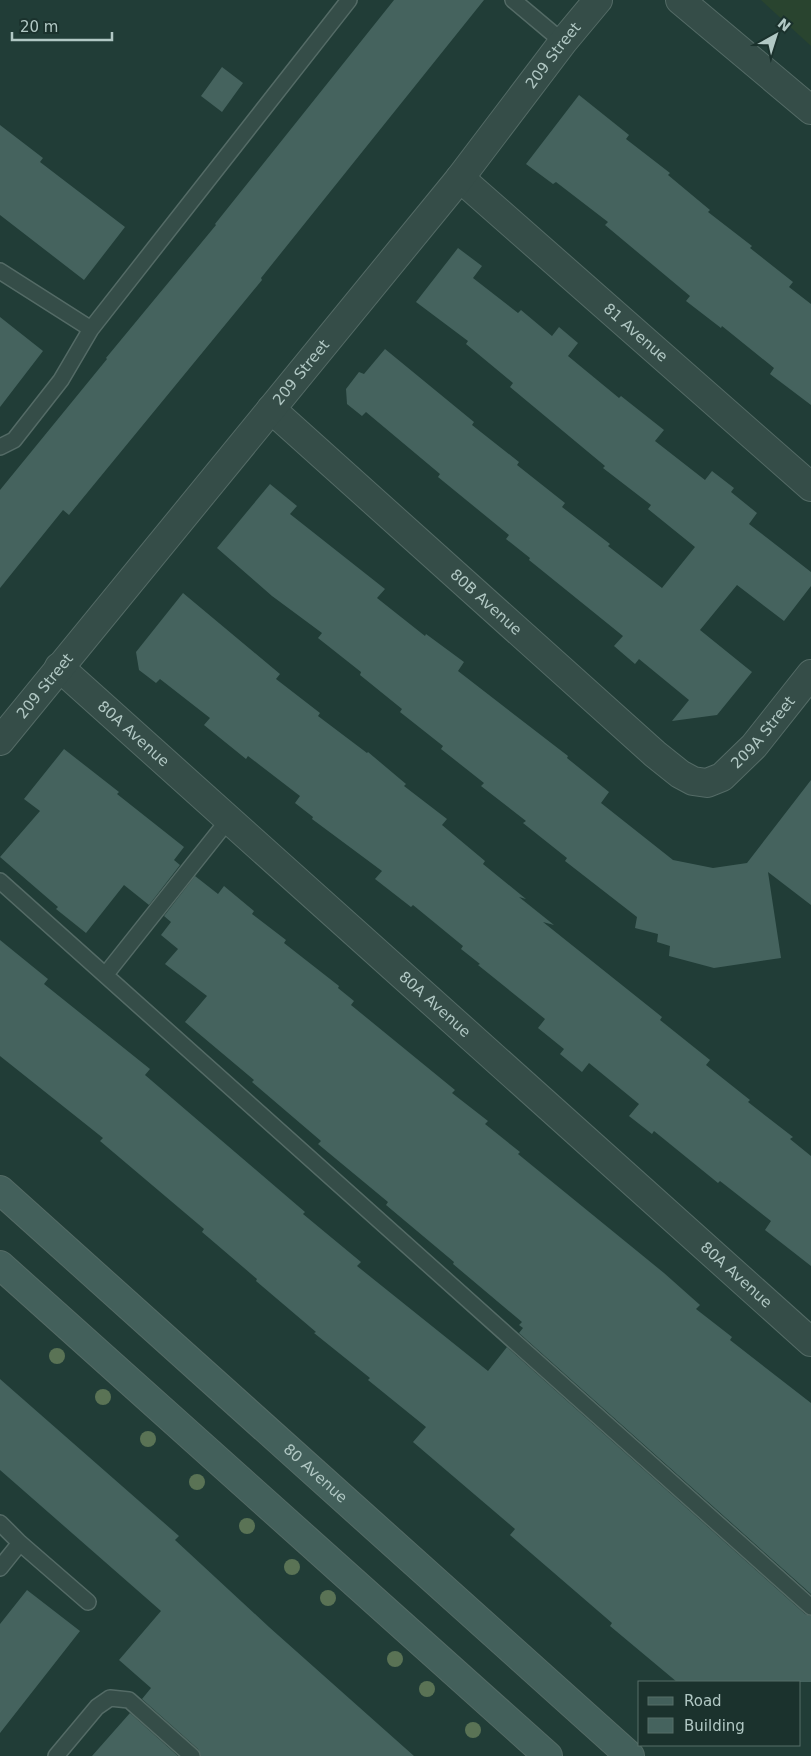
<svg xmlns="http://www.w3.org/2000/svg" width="811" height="1756" font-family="'DejaVu Sans',sans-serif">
  <rect width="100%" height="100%" fill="#213d37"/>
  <path fill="#29442f" d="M 761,0 L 811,0 L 811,46 Z"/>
  <path fill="#45635e" d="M 394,0 L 484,0 L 261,278 L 262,280 L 69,515 L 63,510 L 0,588 L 0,490 L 107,359 L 106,358 L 216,225 L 215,224 Z
    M 222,67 L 243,83 L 222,112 L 201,96 Z
    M 579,95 L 629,135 L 626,139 L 670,173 L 668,175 L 710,210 L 708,212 L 752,246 L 750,248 L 793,282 L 789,287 L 811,304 L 811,405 L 770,374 L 774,368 L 722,326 L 721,328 L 686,301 L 690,296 L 605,225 L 608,222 L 556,182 L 553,184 L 526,164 Z
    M 0,125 L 43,158 L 40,162 L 125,227 L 84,280 L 0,215 Z
    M 458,248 L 482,266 L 473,278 L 518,313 L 521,310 L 552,336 L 559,327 L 578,343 L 568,356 L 619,398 L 621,396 L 664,430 L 655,441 L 705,480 L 712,471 L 734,488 L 731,492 L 757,513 L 749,524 L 811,572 L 811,586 L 784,621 L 737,585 L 700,630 L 752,672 L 717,715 L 672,721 L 689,700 L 639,659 L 635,664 L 614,646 L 623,636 L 529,560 L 530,558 L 506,539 L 509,535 L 438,477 L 440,474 L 366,412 L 362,416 L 347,404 L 346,389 L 359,372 L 364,374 L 385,349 L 474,422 L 472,425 L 519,462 L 517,465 L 565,503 L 562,507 L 610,544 L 608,546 L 662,588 L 695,547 L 648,509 L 651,505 L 603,468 L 605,466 L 510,387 L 513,383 L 466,344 L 468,341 L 416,302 Z
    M 0,317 L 43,351 L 0,407 Z
    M 270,484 L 297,506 L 290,514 L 385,589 L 377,598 L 425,636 L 426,634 L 464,662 L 458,671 L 568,756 L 567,758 L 609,792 L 601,803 L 673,860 L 713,868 L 747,863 L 811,780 L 811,905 L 768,872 L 781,958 L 714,968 L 669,956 L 670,946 L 657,942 L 658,934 L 635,928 L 637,917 L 565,861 L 567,858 L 523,823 L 526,821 L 481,786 L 484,783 L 441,749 L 443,746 L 400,712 L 402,709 L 360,675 L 361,672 L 318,638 L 322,633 L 272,596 L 217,548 Z
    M 183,593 L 280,674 L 276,679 L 320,713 L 318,716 L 367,753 L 368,752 L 406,784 L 404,786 L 447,819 L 442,825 L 485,861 L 483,864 L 526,899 L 519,897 L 554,925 L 543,922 L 662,1017 L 660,1020 L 710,1060 L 706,1065 L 750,1100 L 748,1102 L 793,1137 L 790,1139 L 811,1156 L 811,1266 L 765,1230 L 771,1221 L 720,1181 L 718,1183 L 654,1131 L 652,1134 L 629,1116 L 639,1104 L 589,1063 L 582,1072 L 560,1054 L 564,1049 L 538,1028 L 545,1019 L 478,965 L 480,964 L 461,949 L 463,946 L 413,905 L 411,907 L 375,879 L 382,871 L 312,819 L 313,817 L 295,803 L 300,796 L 248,756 L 246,759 L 204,725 L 210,718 L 160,679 L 156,683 L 139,670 L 136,652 Z
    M 64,749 L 119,792 L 117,794 L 184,847 L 174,860 L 180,865 L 149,905 L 124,885 L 86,933 L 56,909 L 58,907 L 0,857 L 40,811 L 24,799 Z
    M 195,876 L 218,894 L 224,886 L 254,911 L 252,914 L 286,940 L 284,943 L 339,986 L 338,988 L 354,1001 L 351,1005 L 455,1090 L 452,1093 L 488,1121 L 485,1124 L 520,1152 L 518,1154 L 664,1273 L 700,1305 L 696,1309 L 732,1337 L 730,1340 L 811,1403 L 811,1594 L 519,1333 L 523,1328 L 519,1325 L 522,1322 L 453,1264 L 454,1262 L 386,1205 L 388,1202 L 318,1144 L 321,1141 L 252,1082 L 254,1080 L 185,1022 L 207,996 L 165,964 L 178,949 L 161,935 L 171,922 L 164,916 Z
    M 0,940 L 48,979 L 44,984 L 150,1069 L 145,1075 L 305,1212 L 303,1214 L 361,1262 L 357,1266 L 488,1371 L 507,1347 L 805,1614 L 811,1616 L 811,1682 L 677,1682 L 610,1626 L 612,1623 L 510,1535 L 515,1529 L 413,1442 L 426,1427 L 368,1380 L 370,1378 L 314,1333 L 316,1332 L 256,1281 L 257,1279 L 202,1232 L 204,1229 L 100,1141 L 103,1138 L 0,1056 Z
    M 0,1379 L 179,1536 L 175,1540 L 269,1627 L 414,1756 L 201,1756 L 198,1749 L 142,1699 L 151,1688 L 119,1660 L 161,1611 L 0,1470 Z
    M 27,1590 L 80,1631 L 0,1733 L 0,1624 Z
    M 130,1713 L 178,1756 L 92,1756 Z"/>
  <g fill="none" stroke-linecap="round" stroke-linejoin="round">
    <defs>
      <path id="service" d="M 513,0 L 563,42
        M 0,271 L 91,329
        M 0,447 L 14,440 L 61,380 L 91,329 L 349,0
        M 0,881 L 811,1607
        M 106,974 L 229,819
        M 0,1523 L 20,1543 L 88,1602
        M 0,1568 L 20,1543
        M 56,1756 L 97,1707 L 110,1698 L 129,1700 L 192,1756"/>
      <g id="minor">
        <path d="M 680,0 L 811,110"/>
        <path id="s1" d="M 460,178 L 811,487"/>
        <path id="s2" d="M 271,409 L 655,754 L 680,774 L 693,781 L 707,783 L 722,777 L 754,746 L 811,674"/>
        <path id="s3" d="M 59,667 L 811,1342"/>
        <path id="s4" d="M 0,741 L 460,178 L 563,42 L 598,0"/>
      </g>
      <g id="secondary">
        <path id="s5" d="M 0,1190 L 630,1756"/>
        <path d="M 0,1265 L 548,1756"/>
      </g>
    </defs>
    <use href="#service" stroke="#546b66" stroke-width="18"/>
    <use href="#minor" stroke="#546b66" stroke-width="30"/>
    <use href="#secondary" stroke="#546b66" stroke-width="30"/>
    <use href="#service" stroke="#354d48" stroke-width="15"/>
    <use href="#minor" stroke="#354d48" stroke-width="28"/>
    <use href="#secondary" stroke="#43605b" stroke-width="28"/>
  </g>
  <g fill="#5a7355">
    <circle cx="57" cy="1356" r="8"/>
    <circle cx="103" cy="1397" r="8"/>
    <circle cx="148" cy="1439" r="8"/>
    <circle cx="197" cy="1482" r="8"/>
    <circle cx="247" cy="1526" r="8"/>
    <circle cx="292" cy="1567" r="8"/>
    <circle cx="328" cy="1598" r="8"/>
    <circle cx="395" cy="1659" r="8"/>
    <circle cx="427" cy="1689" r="8"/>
    <circle cx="473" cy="1730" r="8"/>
  </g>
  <g text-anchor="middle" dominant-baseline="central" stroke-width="4" stroke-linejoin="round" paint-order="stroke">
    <g font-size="15" fill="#b1c8c4" stroke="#1b322d">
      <text stroke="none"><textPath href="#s4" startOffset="881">209 Street</textPath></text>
      <text stroke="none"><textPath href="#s1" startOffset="234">81 Avenue</textPath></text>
      <text stroke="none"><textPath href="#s4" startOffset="476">209 Street</textPath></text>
      <text stroke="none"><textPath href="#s2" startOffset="289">80B Avenue</textPath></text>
      <text stroke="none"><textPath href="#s4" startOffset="71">209 Street</textPath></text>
      <text stroke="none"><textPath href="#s2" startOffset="654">209A Street</textPath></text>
      <text stroke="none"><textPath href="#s3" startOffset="100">80A Avenue</textPath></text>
      <text stroke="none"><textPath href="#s3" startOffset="505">80A Avenue</textPath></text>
      <text stroke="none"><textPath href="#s3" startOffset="910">80A Avenue</textPath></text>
      <text stroke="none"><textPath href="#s5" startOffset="424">80 Avenue</textPath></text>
    </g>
  </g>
  <rect x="638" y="1681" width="162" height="65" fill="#1b322d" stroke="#576e69"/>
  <rect x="648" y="1697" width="25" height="8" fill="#43605b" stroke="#576e69"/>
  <text x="684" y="1706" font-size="15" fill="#b1c8c4">Road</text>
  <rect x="648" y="1718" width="25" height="15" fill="#45635e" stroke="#576e69"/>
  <text x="684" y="1731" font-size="15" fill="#b1c8c4">Building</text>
  <g transform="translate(776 35) rotate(39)" stroke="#1b322d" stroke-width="4" paint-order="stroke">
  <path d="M0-4L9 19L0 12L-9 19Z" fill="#b1c8c4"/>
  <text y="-8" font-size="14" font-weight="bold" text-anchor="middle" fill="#b1c8c4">N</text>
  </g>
  <path d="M12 32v8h100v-8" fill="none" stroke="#b1c8c4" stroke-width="2.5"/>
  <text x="20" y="32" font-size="15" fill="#b1c8c4" stroke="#1b322d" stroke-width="4" paint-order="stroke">20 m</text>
</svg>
